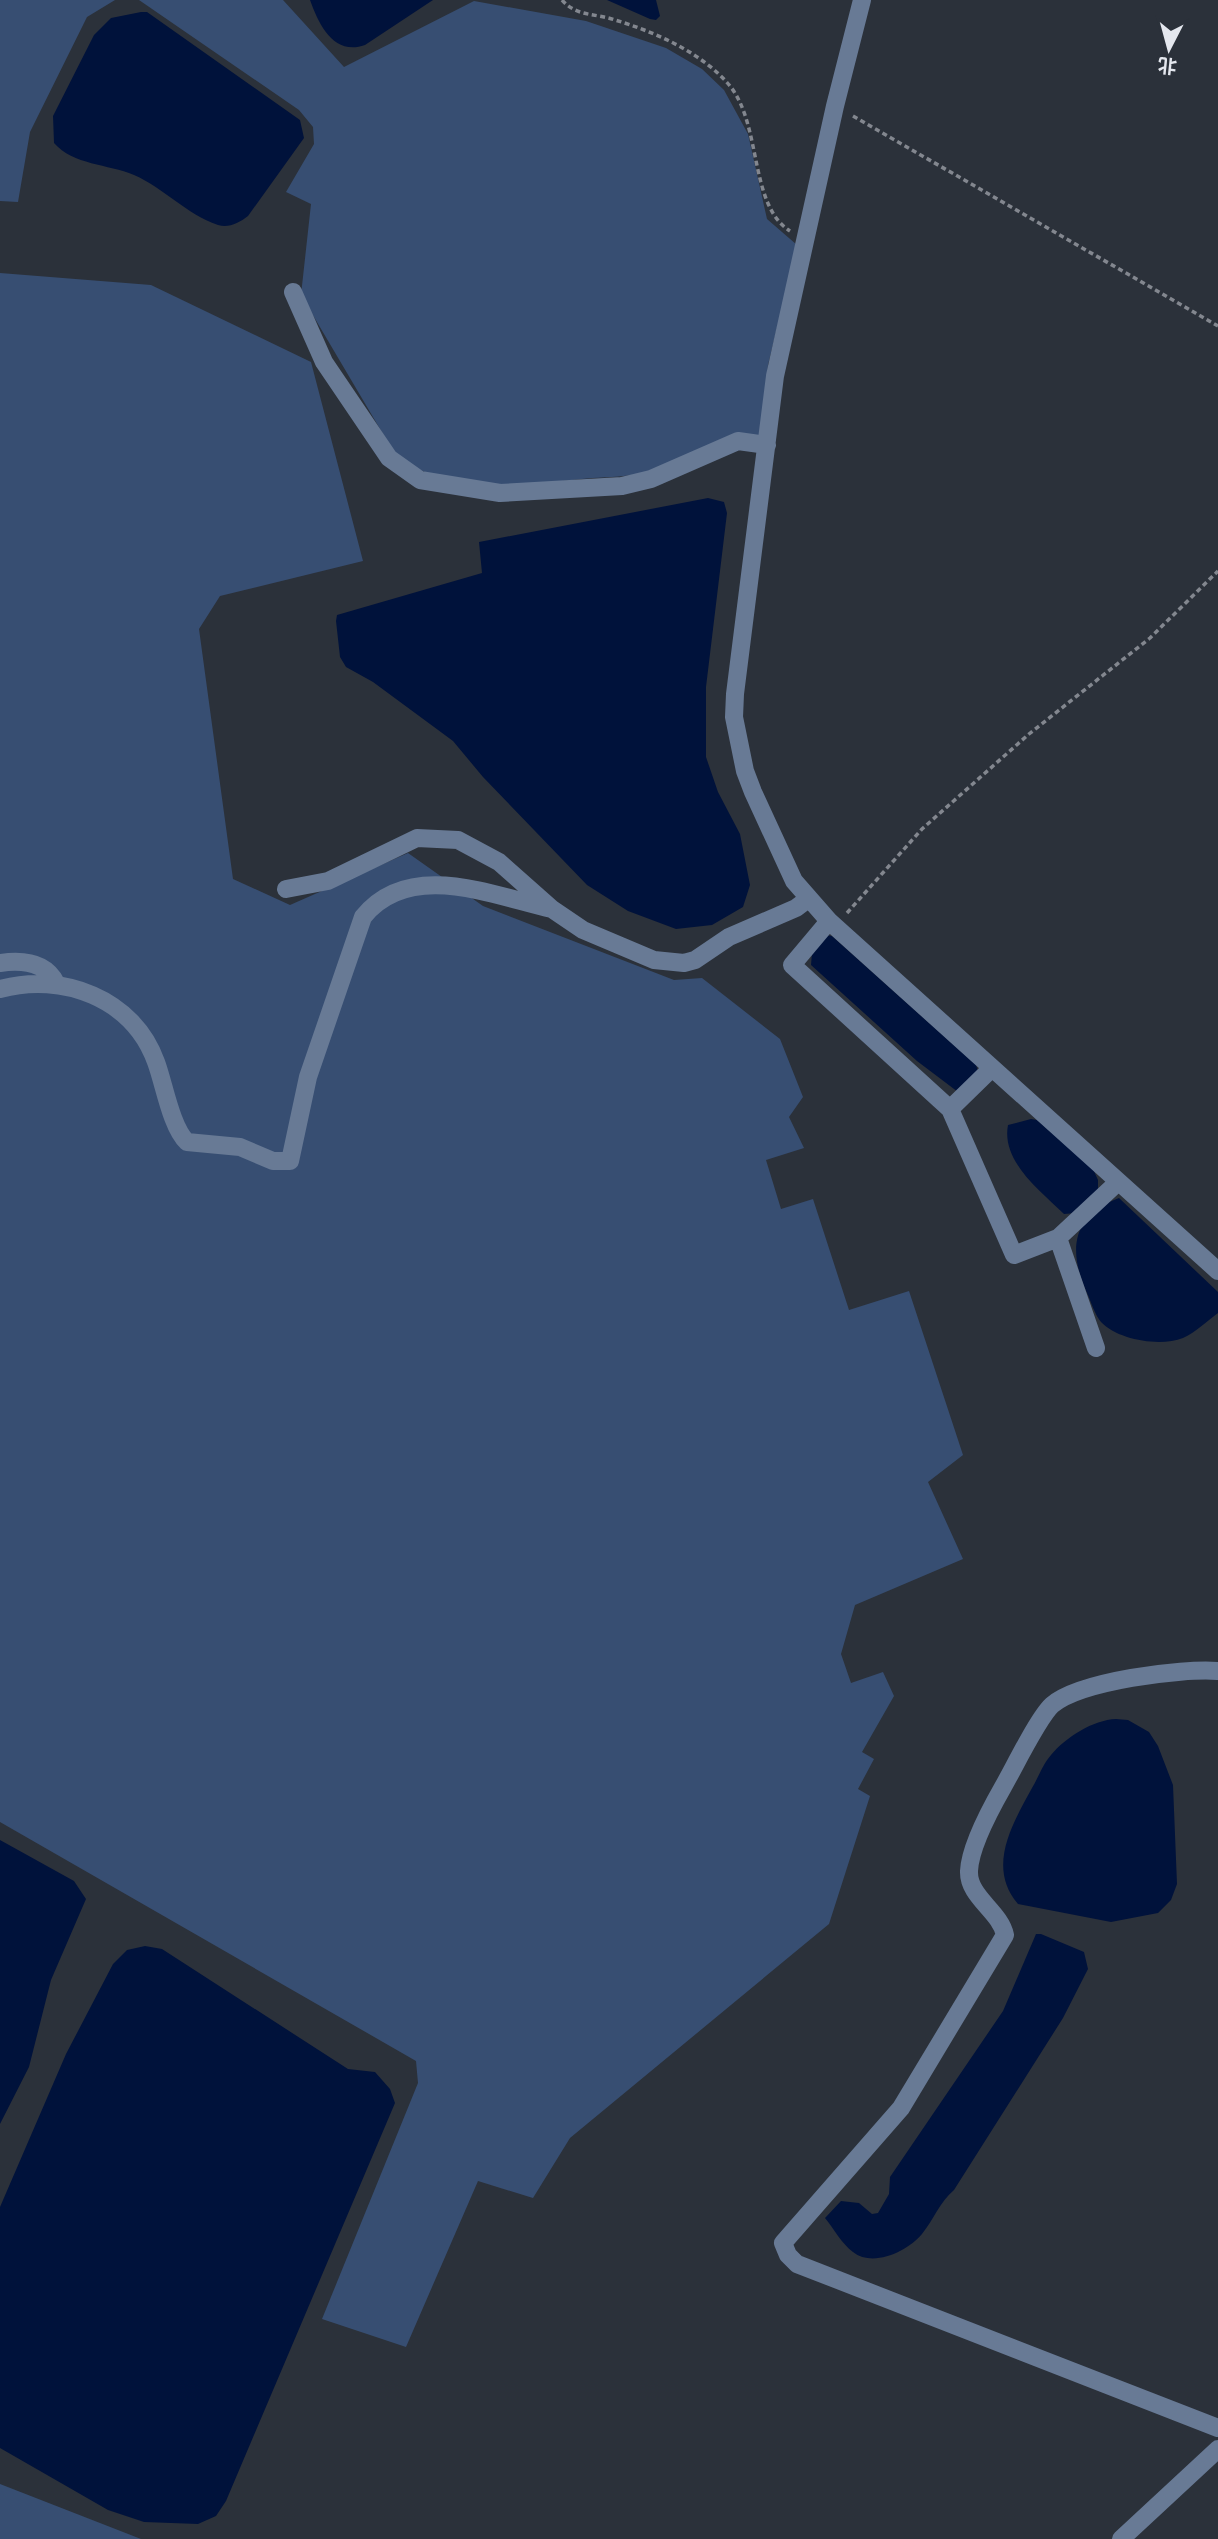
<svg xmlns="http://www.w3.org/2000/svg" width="1218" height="2539" font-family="Literata,'Noto Sans SC',serif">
  <rect width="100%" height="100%" fill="#2b313a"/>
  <path fill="#374e72" d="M 0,0 L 115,0 L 87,17 L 30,132 L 18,202 L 0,201 Z
    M 139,0 L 283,0 L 344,67 L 474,1 L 586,21 L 666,48 L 702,69 L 724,90 L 748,134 L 767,219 L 797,245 L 768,365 L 762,435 C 723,447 685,462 645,472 C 629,477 609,477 592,478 C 530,484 449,496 396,456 L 301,295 L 311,204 L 286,192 L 314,144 L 313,127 L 299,110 Z
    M 0,273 L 151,285 L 311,362 L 363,561 L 220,596 L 199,629 L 233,879 L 290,905 L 408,853 L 483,906 L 674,980 L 702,978 L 780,1039 L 803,1097 L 789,1117 L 804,1148 L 766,1160 L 781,1209 L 813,1199 L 849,1310 L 909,1291 L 963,1455 L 928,1482 L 963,1559 L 855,1605 L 841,1654 L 851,1683 L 883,1672 L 894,1696 L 862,1752 L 874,1759 L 858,1789 L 870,1796 L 829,1924 L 570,2138 L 533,2198 L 478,2181 L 406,2347 L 322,2319 L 418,2083 L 416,2061 L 0,1822 Z
    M 0,2484 L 141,2539 L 0,2539 Z"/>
  <path fill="#00123b" d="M 310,0 L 433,0 L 365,45 C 334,56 319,25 310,0 Z
    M 607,0 L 656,0 L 660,16 L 656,20 L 650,19 Z
    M 141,12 L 147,12 L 300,120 L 304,138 L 248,216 C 239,223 229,228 218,225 C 186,214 164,188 134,175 C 108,164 73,165 54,143 L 53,116 L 94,35 L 111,18 Z
    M 708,498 L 724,502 L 727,513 L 706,687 L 706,757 L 718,792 L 740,834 L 750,885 L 743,907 L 712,925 L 676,929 L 628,911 L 587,885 L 483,777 L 453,741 L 373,682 L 346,667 L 340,657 L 336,621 L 337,615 L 482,573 L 479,542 Z
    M 826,935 L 832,936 L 976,1065 L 978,1071 L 958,1092 L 917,1061 L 811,965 L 812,953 Z
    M 1031,1119 L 1037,1120 L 1093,1169 L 1098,1180 L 1098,1191 L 1076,1213 L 1064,1214 C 1041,1191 1001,1162 1008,1125 Z
    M 1119,1198 L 1218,1292 L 1218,1313 C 1208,1320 1195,1333 1183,1338 C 1160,1347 1118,1340 1101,1322 C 1095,1315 1091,1302 1087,1293 C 1068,1251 1071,1216 1119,1198 Z
    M 1116,1719 L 1128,1720 L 1149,1732 L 1158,1746 L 1173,1785 L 1177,1884 L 1171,1900 L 1158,1913 L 1111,1922 L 1018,1904 C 986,1867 1013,1823 1032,1788 C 1038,1778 1043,1764 1051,1755 C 1066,1737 1093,1720 1116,1719 Z
    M 0,1840 L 74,1881 L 86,1899 L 51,1980 L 29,2067 L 0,2124 Z
    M 1036,1934 L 1041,1934 L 1084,1952 L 1088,1969 L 1063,2018 L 954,2190 C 939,2203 934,2219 922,2234 C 908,2251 873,2268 853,2252 C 842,2244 834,2229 825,2218 L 841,2201 L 859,2203 L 872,2214 L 878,2213 L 889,2194 L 890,2177 L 1003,2011 Z
    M 145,1946 L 162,1949 L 348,2069 L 375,2072 L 390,2089 L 395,2103 L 226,2501 L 216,2516 L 198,2524 L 144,2522 L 108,2510 L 0,2448 L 0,2207 L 66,2054 L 113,1964 L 127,1950 Z"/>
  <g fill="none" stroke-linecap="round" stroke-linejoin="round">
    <path stroke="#83878f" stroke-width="3.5" stroke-dasharray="5 3.5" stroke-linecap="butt" d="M 562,0 C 577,17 595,13 615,20 C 655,32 703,53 730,86 C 762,126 749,205 790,231
      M 853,116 L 1218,326
      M 847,913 L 922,829 L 1029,734 L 1150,638 L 1218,571"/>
    <path stroke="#687a95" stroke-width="18" d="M 862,0 L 835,106 L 775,376 L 735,694 L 734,717 L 745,771 L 753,792 L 794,881 L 829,921 L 1218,1271
      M 293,292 L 324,362 L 389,458 L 420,480 L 500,493 L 622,486 L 651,479 L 738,441 L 767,445
      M 286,889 L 328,881 L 417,838 L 458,840 L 499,862 L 552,909 L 583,930 L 654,960 L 684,963 L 695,960 L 729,937 L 796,908 L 808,899
      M 829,921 L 792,965 L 950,1109 L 992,1068
      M 0,963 C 21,960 45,961 56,983
      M 0,989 C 62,972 133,998 156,1062 C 164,1083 171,1127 187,1142 L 240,1147 L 273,1161 L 290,1161 L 308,1077 L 363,917 C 410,859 493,896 552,909
      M 950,1109 L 1014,1255 L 1058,1238 L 1118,1182
      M 1058,1238 L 1096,1348
      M 1218,1671 C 1181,1668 1080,1681 1052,1705 C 1038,1718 1014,1768 1003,1787 C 991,1808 970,1847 969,1871 C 968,1897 1000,1911 1005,1935 L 901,2108 L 783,2243 L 788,2255 L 797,2264 L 1218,2428
      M 1121,2539 L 1218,2449"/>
  </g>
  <g transform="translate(1169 49) rotate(186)" stroke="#2b313a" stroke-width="5" paint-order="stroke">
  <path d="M0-5L12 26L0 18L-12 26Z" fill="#e4e7ee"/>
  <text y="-10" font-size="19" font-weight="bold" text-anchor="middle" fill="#e4e7ee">北</text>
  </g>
</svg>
